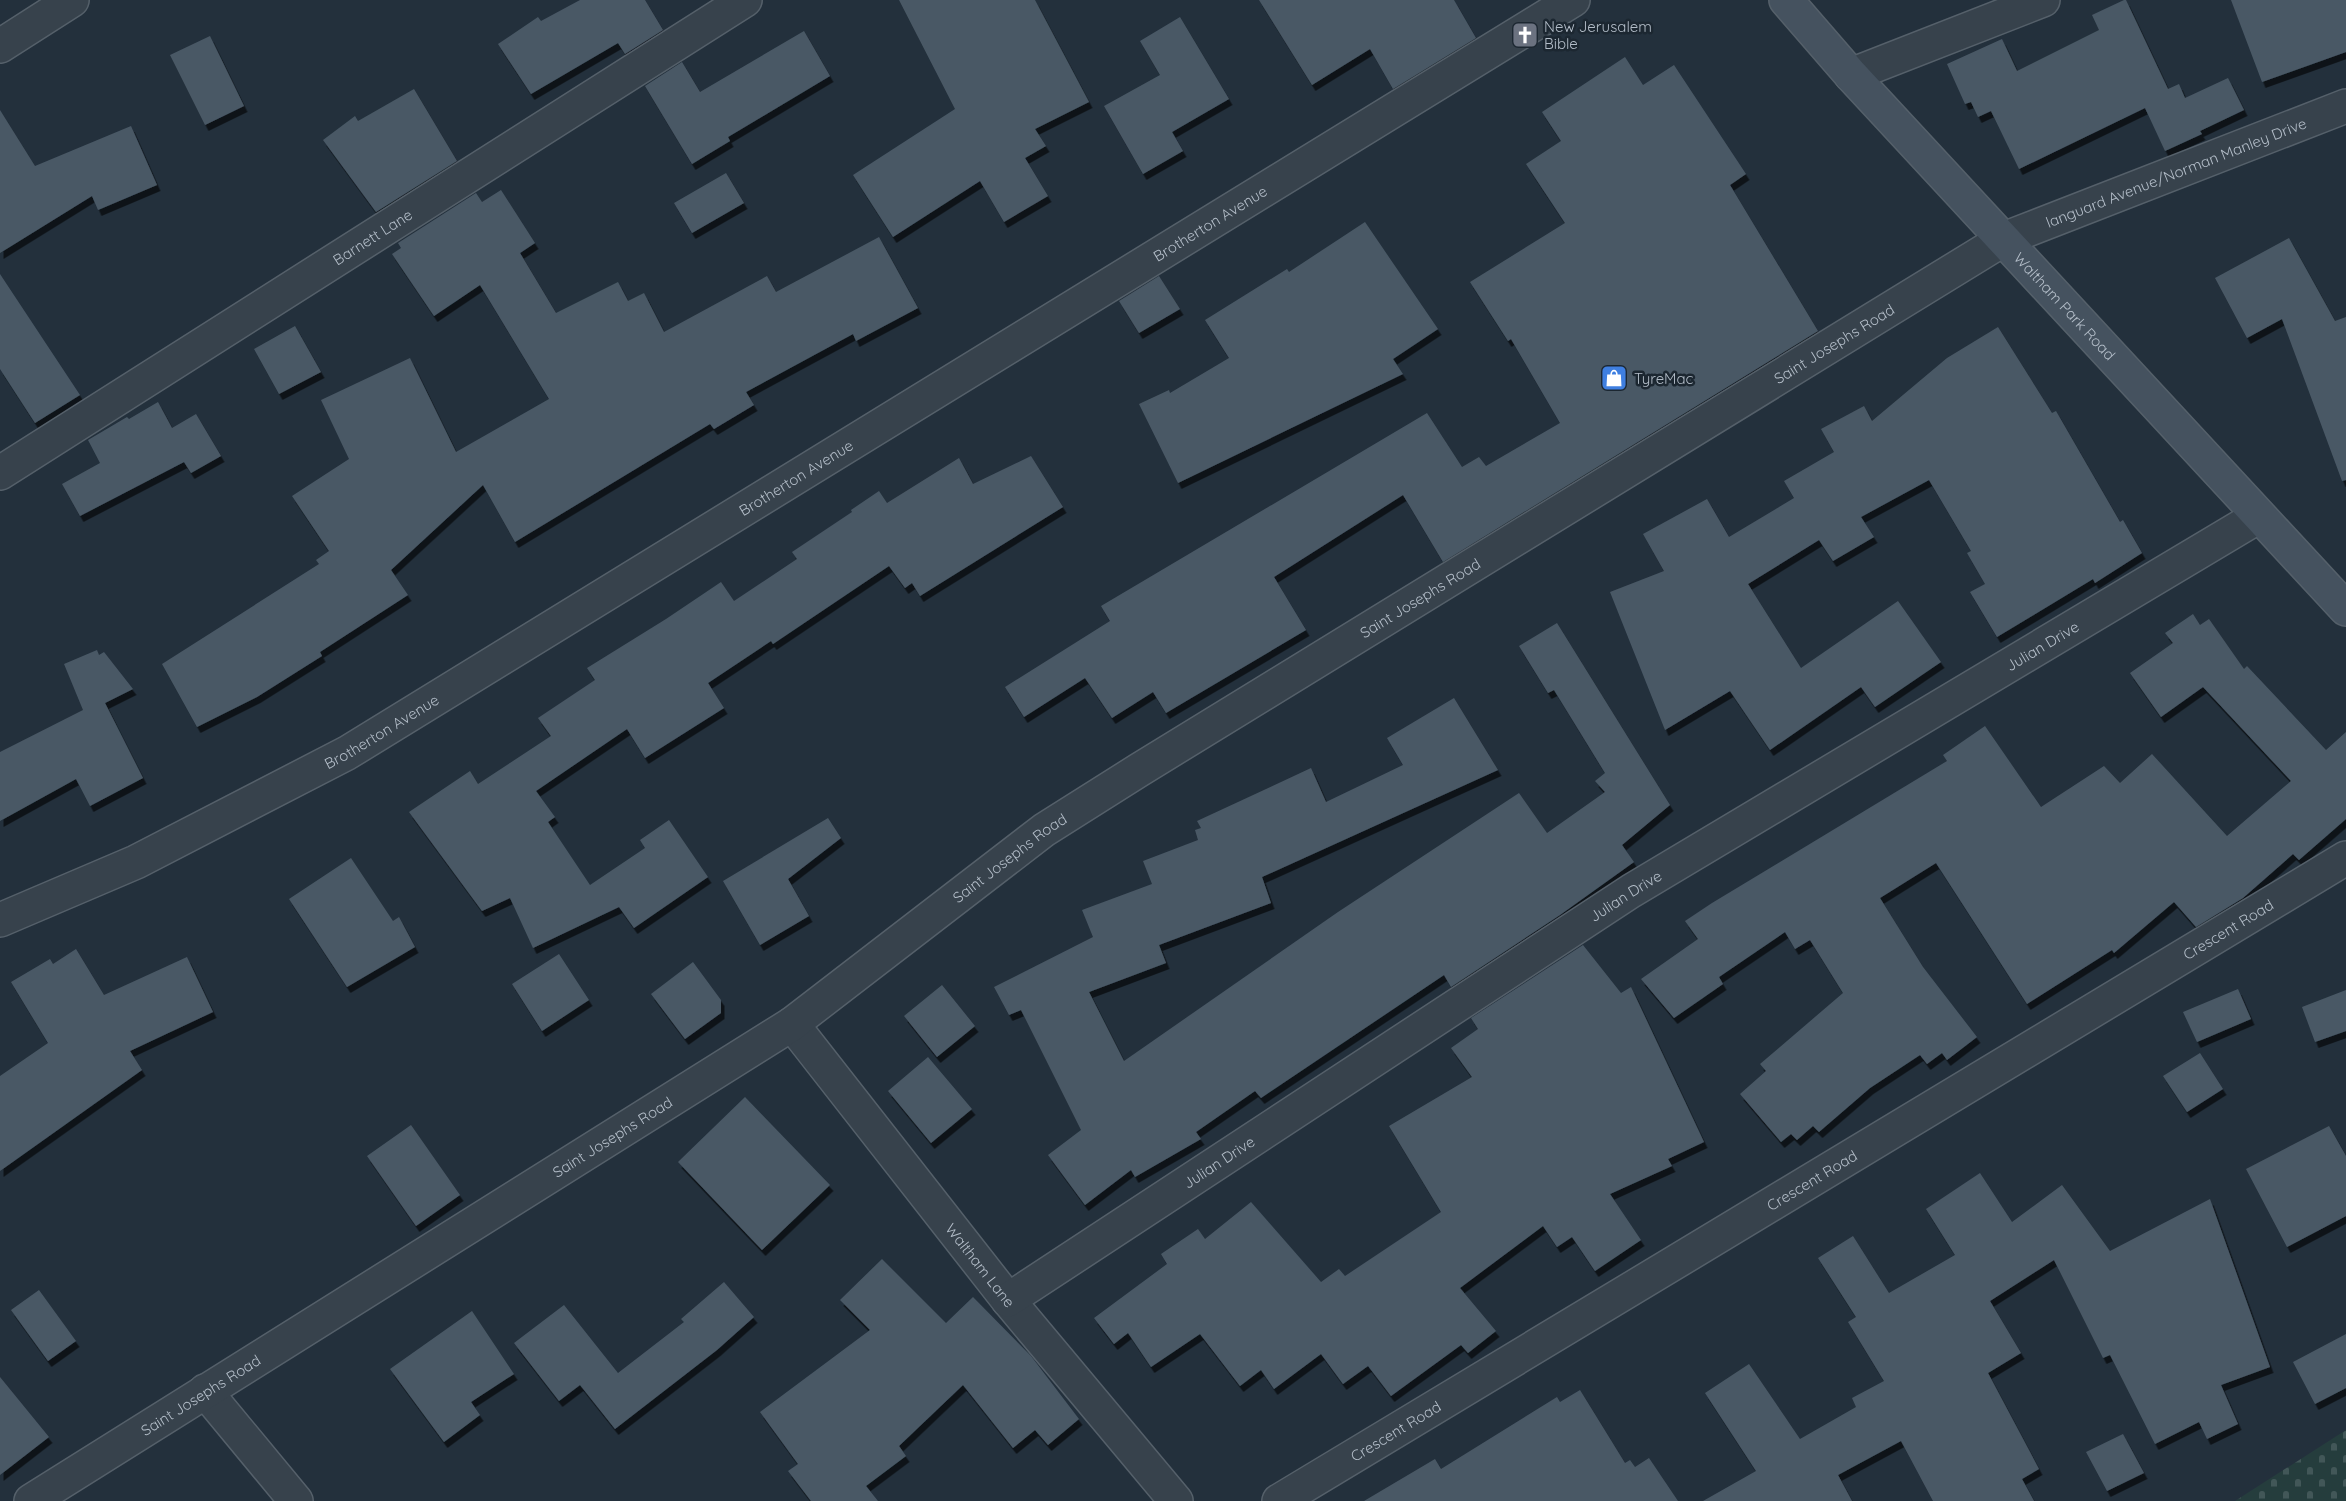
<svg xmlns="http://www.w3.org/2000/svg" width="2346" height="1501" font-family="Quicksand,sans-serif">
  <defs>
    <pattern id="cemetery-stones" width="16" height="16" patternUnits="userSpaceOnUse" patternTransform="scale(1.5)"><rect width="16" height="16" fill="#253d3d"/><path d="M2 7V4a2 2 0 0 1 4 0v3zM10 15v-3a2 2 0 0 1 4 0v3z" fill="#425758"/></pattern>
    <filter id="shadow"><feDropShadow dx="3.5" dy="6" stdDeviation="0" flood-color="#0009"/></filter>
  </defs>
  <rect width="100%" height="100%" fill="#23303c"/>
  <path fill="url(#cemetery-stones)" d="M 2346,1430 L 2346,1501 L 2235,1501 Z"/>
  <path fill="#495865" filter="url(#shadow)" d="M 580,0 L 645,0 L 663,30 L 625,54 L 618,43 L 531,94 L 498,44 L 538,17 L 541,21 Z
    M 899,0 L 1035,0 L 1089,102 L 1035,129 L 1046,146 L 1025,158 L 1048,196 L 1004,222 L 980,181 L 893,237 L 853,175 L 955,109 Z
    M 1259,0 L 1454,0 L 1476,38 L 1393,89 L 1370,49 L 1312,85 Z
    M 2124,0 L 2126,0 L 2168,89 L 2179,84 L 2185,98 L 2228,78 L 2244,110 L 2200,131 L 2202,134 L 2165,151 L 2145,108 L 2019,169 L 1991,111 L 1978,117 L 1971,102 L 1965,104 L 1947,64 L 2002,39 L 2017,71 L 2099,30 L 2092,15 Z
    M 2231,0 L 2346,0 L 2346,52 L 2262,82 Z
    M 1180,17 L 1229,99 L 1172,132 L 1183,151 L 1143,174 L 1104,106 L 1160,75 L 1140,41 Z
    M 804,31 L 830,76 L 728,137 L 730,141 L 692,164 L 645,86 L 682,62 L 700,92 Z
    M 210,36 L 244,106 L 205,125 L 170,55 Z
    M 1625,57 L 1643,85 L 1674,65 L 1746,174 L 1730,185 L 1818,331 L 1443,562 L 1403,495 L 1274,577 L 1306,630 L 1166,713 L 1153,692 L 1112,718 L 1085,678 L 1024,717 L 1005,687 L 1110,621 L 1101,606 L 1427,413 L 1462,467 L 1479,457 L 1486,466 L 1560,423 L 1511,339 L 1508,341 L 1470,282 L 1565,223 L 1526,164 L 1561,141 L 1542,112 Z
    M 414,89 L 457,161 L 376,212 L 323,140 L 355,116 L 358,121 Z
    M 0,110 L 35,166 L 131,126 L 157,185 L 98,210 L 92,196 L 0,253 Z
    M 726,173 L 744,203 L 692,233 L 674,203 Z
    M 501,190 L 535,243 L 520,253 L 556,313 L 618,282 L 628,301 L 644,293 L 664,332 L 767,276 L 776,292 L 879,237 L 918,308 L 856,341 L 853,334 L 746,392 L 754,405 L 714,429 L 710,424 L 515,542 L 483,485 L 391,570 L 408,595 L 320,652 L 322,656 L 257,697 L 197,727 L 162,664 L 319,564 L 316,560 L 329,551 L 292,496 L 349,459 L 321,400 L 410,358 L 456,452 L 549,399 L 480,285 L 434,316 L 392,254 L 401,248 L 398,243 L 476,193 L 482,202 Z
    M 1365,222 L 1438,329 L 1393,359 L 1403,374 L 1178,483 L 1139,404 L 1169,390 L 1170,393 L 1229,358 L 1205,320 L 1287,269 L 1289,272 Z
    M 2289,238 L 2335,321 L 2346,317 L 2346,480 L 2342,481 L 2282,319 L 2247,338 L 2215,278 Z
    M 0,274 L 80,395 L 35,423 L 0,369 Z
    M 1159,276 L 1180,309 L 1139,333 L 1119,301 Z
    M 295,326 L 321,372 L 279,394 L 254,349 Z
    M 1998,327 L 2052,413 L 2056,411 L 2120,522 L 2123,520 L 2142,553 L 2095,583 L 2093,579 L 1997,637 L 1970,592 L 1985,584 L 1967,553 L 1971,551 L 1929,480 L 1861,517 L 1874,537 L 1833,561 L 1819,540 L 1748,584 L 1801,668 L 1898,601 L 1941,662 L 1875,707 L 1861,687 L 1770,750 L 1730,691 L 1665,730 L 1610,592 L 1664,571 L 1643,534 L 1707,499 L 1729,537 L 1794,498 L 1784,481 L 1834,452 L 1821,429 L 1864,406 L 1872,421 L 1947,358 Z
    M 158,402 L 172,428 L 196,414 L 221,456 L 191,473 L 184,462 L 80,516 L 62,484 L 100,463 L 88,440 L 127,417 L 129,419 Z
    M 1031,456 L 1063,507 L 920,596 L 912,583 L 905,588 L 889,566 L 773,644 L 771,641 L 708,683 L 724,708 L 645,758 L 627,729 L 536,791 L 555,817 L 548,822 L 590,885 L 645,848 L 640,840 L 669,820 L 708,877 L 634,928 L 619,907 L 533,948 L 510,898 L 482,911 L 409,812 L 470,771 L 478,784 L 551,736 L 538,718 L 595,680 L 587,668 L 666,619 L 721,582 L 734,601 L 797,559 L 792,552 L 852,512 L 851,510 L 879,491 L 887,503 L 959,458 L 973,484 Z
    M 2193,614 L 2200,625 L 2209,619 L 2244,669 L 2247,666 L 2326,750 L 2346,732 L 2346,819 L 2299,860 L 2293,854 L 2243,898 L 2196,927 L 2174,902 L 2114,953 L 2112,950 L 2027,1004 L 1936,863 L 1880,898 L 1923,967 L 1977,1037 L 1947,1060 L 1942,1053 L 1927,1064 L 1920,1055 L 1870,1088 L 1819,1132 L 1813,1126 L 1797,1140 L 1791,1134 L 1781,1142 L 1740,1094 L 1766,1071 L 1760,1064 L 1843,993 L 1810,940 L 1795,949 L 1785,932 L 1719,977 L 1723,984 L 1674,1018 L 1641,979 L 1698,939 L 1685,921 L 1712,903 L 1947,761 L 1943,755 L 1985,726 L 2041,807 L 2104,766 L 2120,783 L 2152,754 L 2227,836 L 2291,781 L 2203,687 L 2161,717 L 2130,673 L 2173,643 L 2165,633 Z
    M 1557,623 L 1670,805 L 1622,845 L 1634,862 L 1560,915 L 1451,987 L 1444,975 L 1261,1098 L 1255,1091 L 1196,1132 L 1201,1139 L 1135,1177 L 1131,1170 L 1085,1205 L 1048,1155 L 1081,1130 L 1021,1010 L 1009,1015 L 994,987 L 1093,937 L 1082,910 L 1152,884 L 1143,861 L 1198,840 L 1195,830 L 1201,828 L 1197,821 L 1311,768 L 1326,802 L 1403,765 L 1387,738 L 1454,698 L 1498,770 L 1262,877 L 1271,903 L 1159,945 L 1166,963 L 1089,992 L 1124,1061 L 1338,912 L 1519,793 L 1547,833 L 1605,792 L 1595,781 L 1605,773 L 1554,690 L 1548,693 L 1519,646 Z
    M 97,650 L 99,655 L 104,652 L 133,689 L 105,703 L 143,778 L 90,806 L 76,779 L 0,821 L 0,752 L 83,710 L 64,664 Z
    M 828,818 L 841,838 L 788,879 L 809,916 L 760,945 L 723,881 Z
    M 351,858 L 393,921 L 399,917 L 415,947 L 347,987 L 289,899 Z
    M 1583,945 L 1621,993 L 1631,987 L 1704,1142 L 1668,1159 L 1672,1166 L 1610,1194 L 1641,1240 L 1595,1271 L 1572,1237 L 1557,1247 L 1543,1226 L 1460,1288 L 1496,1331 L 1468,1353 L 1461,1345 L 1391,1396 L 1368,1366 L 1343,1384 L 1321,1354 L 1274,1389 L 1261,1370 L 1240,1386 L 1200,1334 L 1151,1367 L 1128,1333 L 1114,1344 L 1094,1318 L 1167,1264 L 1161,1254 L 1198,1229 L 1205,1239 L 1251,1202 L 1321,1282 L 1339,1269 L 1345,1276 L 1441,1212 L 1389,1126 L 1472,1077 L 1451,1048 L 1478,1029 L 1471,1018 Z
    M 76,949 L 104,995 L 187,957 L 213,1012 L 130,1051 L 142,1070 L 0,1171 L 0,1076 L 48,1043 L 11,982 L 50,959 L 53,964 Z
    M 559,954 L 589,1000 L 542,1031 L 512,984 Z
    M 693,962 L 721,1000 L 721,1013 L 685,1039 L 651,994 Z
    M 942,985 L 975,1026 L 937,1057 L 904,1016 Z
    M 2238,989 L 2251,1019 L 2197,1042 L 2183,1012 Z
    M 2346,990 L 2346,1031 L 2315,1042 L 2302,1007 Z
    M 2200,1053 L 2223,1089 L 2187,1112 L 2163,1076 Z
    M 928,1057 L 972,1109 L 931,1143 L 888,1091 Z
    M 745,1097 L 830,1185 L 762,1250 L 678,1162 Z
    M 411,1125 L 460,1195 L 416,1226 L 367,1156 Z
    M 2329,1126 L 2346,1156 L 2346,1216 L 2287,1247 L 2246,1169 Z
    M 1980,1173 L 2012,1222 L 2062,1185 L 2110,1251 L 2210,1199 L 2270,1367 L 2221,1385 L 2238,1424 L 2207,1439 L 2199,1422 L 2155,1444 L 2110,1355 L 2103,1358 L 2054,1260 L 1990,1301 L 2021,1353 L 1988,1373 L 2039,1469 L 2022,1479 L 2034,1501 L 1933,1501 L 1901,1441 L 1838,1475 L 1852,1501 L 1703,1501 L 1756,1471 L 1705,1393 L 1749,1364 L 1800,1439 L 1856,1407 L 1852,1398 L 1884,1381 L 1848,1322 L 1856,1317 L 1818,1258 L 1853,1236 L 1889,1293 L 1955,1255 L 1926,1209 Z
    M 882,1259 L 946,1323 L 973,1297 L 1031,1356 L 1079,1419 L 1048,1445 L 1035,1430 L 1013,1448 L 963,1385 L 899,1446 L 906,1456 L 866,1486 L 878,1501 L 811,1501 L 788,1471 L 798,1464 L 760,1412 L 870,1330 L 840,1300 Z
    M 724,1282 L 754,1317 L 717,1350 L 615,1429 L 580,1385 L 559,1401 L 514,1343 L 564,1305 L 618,1373 L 684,1322 L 681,1319 Z
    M 39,1290 L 76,1341 L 48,1361 L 11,1310 Z
    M 472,1311 L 514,1374 L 471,1402 L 480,1415 L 444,1442 L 390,1369 Z
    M 2346,1334 L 2346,1388 L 2315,1404 L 2293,1362 Z
    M 0,1377 L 49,1437 L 0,1475 Z
    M 1580,1390 L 1625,1463 L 1630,1460 L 1635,1467 L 1649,1458 L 1678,1501 L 1364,1501 L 1435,1459 L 1441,1469 L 1557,1397 L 1560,1402 Z
    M 2123,1434 L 2144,1473 L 2107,1491 L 2086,1452 Z"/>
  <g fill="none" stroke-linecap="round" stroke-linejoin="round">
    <defs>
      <g id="minor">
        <path d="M 0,46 L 72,0"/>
        <path d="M 1851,75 L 2043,0"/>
        <path id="s1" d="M 0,473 L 745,0"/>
        <path id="s2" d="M 0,920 L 136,862 L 347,753 L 1573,0"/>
        <path id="s3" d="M 792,1024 L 1008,1300 L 1176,1501"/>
        <path id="s4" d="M 1008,1300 L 1631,891 L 2259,516"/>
        <path d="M 205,1391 L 296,1501"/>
        <path id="s5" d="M 31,1501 L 792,1024 L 1044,830 L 1139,770 L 2004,239 L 2346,106"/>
        <path id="s6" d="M 1279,1501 L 2346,858"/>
      </g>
      <g id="secondary">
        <path id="s7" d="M 1786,0 L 1851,75 L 2346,609"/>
      </g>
    </defs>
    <use href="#minor" stroke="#55606a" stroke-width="36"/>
    <use href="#secondary" stroke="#55606a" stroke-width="36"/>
    <use href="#minor" stroke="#37424c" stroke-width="33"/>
    <use href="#secondary" stroke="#45525f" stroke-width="33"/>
  </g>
  <defs>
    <symbol id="church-square" viewBox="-11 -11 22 22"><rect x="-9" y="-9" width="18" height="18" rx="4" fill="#6b7280" stroke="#1c2731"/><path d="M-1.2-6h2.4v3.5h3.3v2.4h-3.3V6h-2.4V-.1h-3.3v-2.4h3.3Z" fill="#fff"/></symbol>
    <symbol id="shop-square" viewBox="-11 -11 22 22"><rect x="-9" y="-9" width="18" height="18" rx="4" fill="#3f7fe0" stroke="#1c2731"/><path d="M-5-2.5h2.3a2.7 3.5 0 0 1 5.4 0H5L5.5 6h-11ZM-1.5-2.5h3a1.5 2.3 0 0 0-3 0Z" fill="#fff"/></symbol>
  </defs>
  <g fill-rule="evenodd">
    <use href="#church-square" x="1510" y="20" width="30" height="30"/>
    <use href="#shop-square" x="1599" y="363" width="30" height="30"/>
  </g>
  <g text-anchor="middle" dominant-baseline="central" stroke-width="5" stroke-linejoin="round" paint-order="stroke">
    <g font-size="15" fill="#b3bdc8" stroke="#1c2731" text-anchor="start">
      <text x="1544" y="26">New Jerusalem<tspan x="1544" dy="17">Bible</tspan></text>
      <text x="1634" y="378">TyreMac</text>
    </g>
    <g font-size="15" fill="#b3bdc8" stroke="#1c2731">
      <text stroke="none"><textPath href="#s5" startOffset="2528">languard Avenue/Norman Manley Drive</textPath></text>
      <text stroke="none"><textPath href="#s2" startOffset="1398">Brotherton Avenue</textPath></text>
      <text stroke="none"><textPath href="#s1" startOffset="441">Barnett Lane</textPath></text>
      <text stroke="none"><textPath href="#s7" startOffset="414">Waltham Park Road</textPath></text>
      <text stroke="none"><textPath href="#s5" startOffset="2144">Saint Josephs Road</textPath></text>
      <text stroke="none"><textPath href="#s2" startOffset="912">Brotherton Avenue</textPath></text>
      <text stroke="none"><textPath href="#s5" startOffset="1658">Saint Josephs Road</textPath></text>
      <text stroke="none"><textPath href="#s4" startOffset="1224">Julian Drive</textPath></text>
      <text stroke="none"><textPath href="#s2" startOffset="426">Brotherton Avenue</textPath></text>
      <text stroke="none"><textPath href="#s5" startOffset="1172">Saint Josephs Road</textPath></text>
      <text stroke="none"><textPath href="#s4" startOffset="738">Julian Drive</textPath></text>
      <text stroke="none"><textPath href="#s6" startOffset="1108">Crescent Road</textPath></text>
      <text stroke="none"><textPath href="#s5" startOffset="686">Saint Josephs Road</textPath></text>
      <text stroke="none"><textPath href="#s4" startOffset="252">Julian Drive</textPath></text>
      <text stroke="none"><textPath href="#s6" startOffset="622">Crescent Road</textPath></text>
      <text stroke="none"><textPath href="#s3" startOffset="306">Waltham Lane</textPath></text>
      <text stroke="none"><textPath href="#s5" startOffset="200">Saint Josephs Road</textPath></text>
      <text stroke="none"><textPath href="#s6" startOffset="136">Crescent Road</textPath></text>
    </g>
  </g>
</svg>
